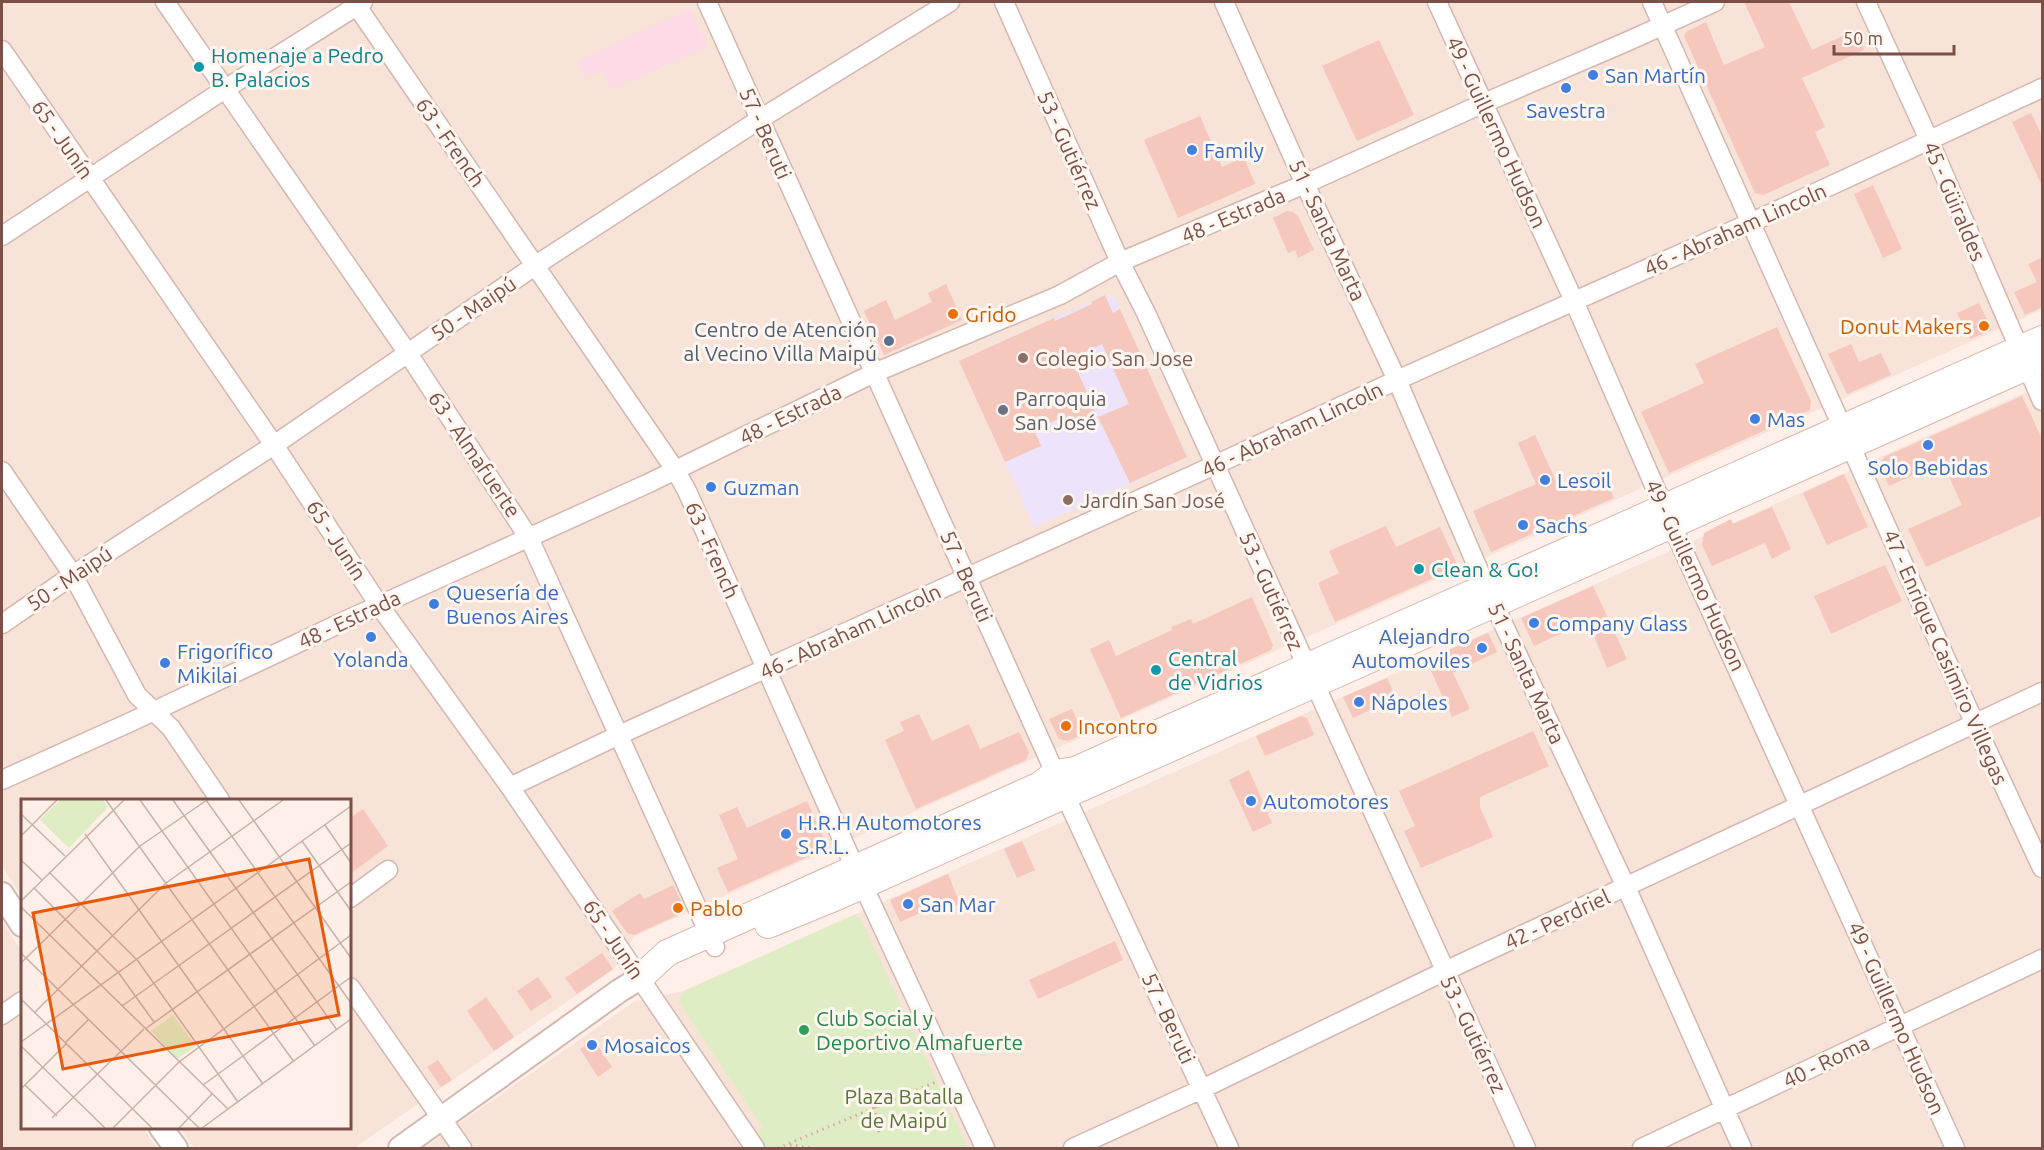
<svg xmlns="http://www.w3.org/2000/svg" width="2044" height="1150" font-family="Ubuntu,sans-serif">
  <rect width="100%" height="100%" fill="#fef0e8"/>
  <path fill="#f8e3d8" d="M 2,2 L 2042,2 L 2042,310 L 635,936 L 613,970 L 354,1148 L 194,1148 L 180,1128 L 350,1128 L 350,800 L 22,800 L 22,897 L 2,866 Z
    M 2042,385 L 2042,1148 L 424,1148 L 635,1001 L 683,991 Z
    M 2,921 L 22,952 L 22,1128 L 143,1128 L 157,1148 L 2,1148 Z"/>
  <path fill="#ede4fb" d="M 1106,295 L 1115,298 L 1186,454 L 1184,459 L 1034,527 L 1005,462 L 1041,445 L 994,345 Z"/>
  <path fill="#fcdae6" d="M 690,9 L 707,47 L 611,89 L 603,71 L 585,78 L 577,61 Z"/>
  <path fill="#deedc4" d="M 854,915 L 860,918 L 968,1148 L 766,1148 L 756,1132 L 763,1128 L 679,1002 L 683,992 Z"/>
  <path fill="#f5c7bd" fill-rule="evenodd" d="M 1744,2 L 1789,2 L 1812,50 L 1856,30 L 1864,50 L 1802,78 L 1825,127 L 1815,132 L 1830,165 L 1763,195 L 1755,193 L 1684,36 L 1686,32 L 1706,22 L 1724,65 L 1765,47 Z
    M 1379,40 L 1414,115 L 1357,141 L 1322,66 Z
    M 2031,113 L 2043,138 L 2043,188 L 2012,122 Z
    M 1200,116 L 1222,167 L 1244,157 L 1255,184 L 1178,218 L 1144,140 Z
    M 1873,185 L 1902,249 L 1883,258 L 1854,194 Z
    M 1287,211 L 1293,212 L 1298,216 L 1314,250 L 1298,258 L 1295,250 L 1288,253 L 1273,218 Z
    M 2043,257 L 2043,307 L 2025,315 L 2014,292 L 2037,282 L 2028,264 Z
    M 946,284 L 962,320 L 884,355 L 864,311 L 886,300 L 895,320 L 932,302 L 928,293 Z
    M 1105,295 L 1113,313 L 1120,309 L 1187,457 L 1130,483 L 1098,417 L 1067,431 L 1061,418 L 1034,430 L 1041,446 L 1005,462 L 959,361 L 1054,318 L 1055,321 L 1092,304 L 1091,302 ZM 1102,344 L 1129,404 L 1098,417 L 1072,359 Z
    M 1979,303 L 1992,330 L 1970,339 L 1957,313 Z
    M 1777,327 L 1811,401 L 1810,410 L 1669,473 L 1641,412 L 1704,383 L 1695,364 Z
    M 1851,344 L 1859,362 L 1881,353 L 1891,375 L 1847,394 L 1828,354 Z
    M 2022,396 L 2043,441 L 2043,515 L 1926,567 L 1908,529 L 1962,505 L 1942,462 L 1889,486 L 1880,466 L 1884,457 Z
    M 1535,435 L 1560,490 L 1602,471 L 1614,498 L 1491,552 L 1473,511 L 1536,484 L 1518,443 Z
    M 1844,474 L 1868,527 L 1827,545 L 1803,493 Z
    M 1772,507 L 1791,549 L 1772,559 L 1765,543 L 1712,566 L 1702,545 L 1704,533 L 1731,519 L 1733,524 Z
    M 1386,526 L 1396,547 L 1440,527 L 1456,562 L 1454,569 L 1335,622 L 1318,583 L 1339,573 L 1329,551 Z
    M 1885,565 L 1902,601 L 1831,634 L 1814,596 Z
    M 1593,586 L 1627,659 L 1607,668 L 1588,621 L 1534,646 L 1521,618 Z
    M 1252,597 L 1273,645 L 1271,650 L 1121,718 L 1090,649 L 1109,640 L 1116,656 L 1172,630 L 1171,627 L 1191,619 L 1193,624 Z
    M 1488,633 L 1497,652 L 1453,673 L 1470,709 L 1452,717 L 1426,660 Z
    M 1387,678 L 1396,698 L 1353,718 L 1343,697 Z
    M 1072,709 L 1083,734 L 1068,741 L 1059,739 L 1049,719 Z
    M 919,714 L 932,741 L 969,724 L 980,749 L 1019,732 L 1029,752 L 1026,760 L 916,809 L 885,740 L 904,731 L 900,722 Z
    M 1301,716 L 1307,718 L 1314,735 L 1265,756 L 1256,736 Z
    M 1533,731 L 1549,766 L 1480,797 L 1480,807 L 1493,837 L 1421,868 L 1404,831 L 1415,826 L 1399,791 Z
    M 1249,770 L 1272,823 L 1253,832 L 1229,780 Z
    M 807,801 L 825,841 L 821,851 L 728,892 L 717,868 L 738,859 L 719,815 L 737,807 L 747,828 Z
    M 363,809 L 388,846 L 350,874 L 350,818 Z
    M 1022,841 L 1035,870 L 1017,878 L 1004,849 Z
    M 948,874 L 960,904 L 941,912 L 938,905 L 900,922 L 890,900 Z
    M 673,885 L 684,907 L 680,914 L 634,935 L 627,933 L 612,911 L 640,893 L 644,899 Z
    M 1115,941 L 1123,960 L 1038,999 L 1029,980 Z
    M 602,953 L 613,969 L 577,994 L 565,978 Z
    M 538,977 L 552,997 L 531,1011 L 517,991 Z
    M 486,997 L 514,1037 L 494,1051 L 467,1011 Z
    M 594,1040 L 612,1067 L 598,1077 L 580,1049 Z
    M 438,1060 L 452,1080 L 441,1087 L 427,1067 Z"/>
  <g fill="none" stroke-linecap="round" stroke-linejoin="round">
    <defs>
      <path id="minor" d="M 165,2 L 407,352 L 529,538 L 715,947
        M 354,2 L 676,471 L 687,491 L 855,868 L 985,1148
        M 707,2 L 1065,795 L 1229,1148
        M 1004,2 L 1120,262 L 1146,313 L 1526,1148
        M 1224,2 L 1305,184 L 1397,380 L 1486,587 L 1626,887 L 1742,1148
        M 1437,2 L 1574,301 L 1664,508 L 1955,1148
        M 1652,2 L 1975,724 L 2042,868
        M 1866,2 L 1929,140 L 2042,401
        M 2,50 L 274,445 L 379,605 L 510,787 L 755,1148
        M 2,236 L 225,89 L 363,2
        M 2,471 L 73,575 L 137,695 L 171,728 L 220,800
        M 2,624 L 73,575 L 274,445 L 536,265 L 760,119 L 950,2
        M 2,780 L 135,720 L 349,619 L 649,483 L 874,373 L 1060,295 L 1120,262 L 1305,184 L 1484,103 L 1626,42 L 1715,2
        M 510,787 L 619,735 L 1215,465 L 1397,380 L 1752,222 L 2042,88
        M 350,898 L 388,870
        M 350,987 L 462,1148
        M 2,1015 L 22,1001
        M 1073,1148 L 1202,1089 L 1445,971 L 2042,692
        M 1642,1148 L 2042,959"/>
      <path id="tertiary" d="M 2,894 L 22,925
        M 161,1128 L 176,1148
        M 400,1148 L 619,991 L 640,978"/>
      <path id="secondary" d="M 768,925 L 839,896 L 2042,360
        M 640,978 L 667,953 L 1040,785 L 1055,773 L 1075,770 L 2042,339"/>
    </defs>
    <use href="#minor" stroke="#d4b7af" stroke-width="21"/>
    <use href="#tertiary" stroke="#d4b7af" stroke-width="26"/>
    <use href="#secondary" stroke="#d9b8ae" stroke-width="28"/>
    <path stroke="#dba99f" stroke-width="3" stroke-dasharray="1.5 4.5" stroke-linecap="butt" d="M 875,1107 L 879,1133
      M 790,1145 L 814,1148
      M 778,1148 L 936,1082"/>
    <use href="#minor" stroke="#fff" stroke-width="18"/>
    <use href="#tertiary" stroke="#fff" stroke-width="22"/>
    <use href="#secondary" stroke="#fff" stroke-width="26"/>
  </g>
  <g fill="#0f9aa8" stroke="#fff6f0" stroke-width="2">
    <circle cx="199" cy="67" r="6"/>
    <circle cx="1419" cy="569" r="6"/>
    <circle cx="1156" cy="670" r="6"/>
  </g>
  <g fill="#3f7fe0" stroke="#fff6f0" stroke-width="2">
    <circle cx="1593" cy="75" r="6"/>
    <circle cx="1566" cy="88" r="6"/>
    <circle cx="1192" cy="150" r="6"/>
    <circle cx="1755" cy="419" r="6"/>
    <circle cx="1928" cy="445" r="6"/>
    <circle cx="1545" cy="480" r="6"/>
    <circle cx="711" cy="487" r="6"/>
    <circle cx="1523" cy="525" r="6"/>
    <circle cx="434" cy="604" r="6"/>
    <circle cx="1534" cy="623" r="6"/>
    <circle cx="371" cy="637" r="6"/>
    <circle cx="1482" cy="648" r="6"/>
    <circle cx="165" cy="663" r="6"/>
    <circle cx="1359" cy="702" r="6"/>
    <circle cx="1251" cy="801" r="6"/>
    <circle cx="786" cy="834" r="6"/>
    <circle cx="908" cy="904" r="6"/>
    <circle cx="592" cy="1045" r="6"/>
  </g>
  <g fill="#e8710a" stroke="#fff6f0" stroke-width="2">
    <circle cx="953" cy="314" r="6"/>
    <circle cx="1984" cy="326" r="6"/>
    <circle cx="1066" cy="726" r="6"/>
    <circle cx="678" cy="908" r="6"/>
  </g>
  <circle fill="#5c6f8a" stroke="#fff6f0" stroke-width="2" cx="889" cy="341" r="6"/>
  <g fill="#8d6e63" stroke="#fff6f0" stroke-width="2">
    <circle cx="1023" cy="358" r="6"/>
    <circle cx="1068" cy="500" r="6"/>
  </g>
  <circle fill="#6b7280" stroke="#fff6f0" stroke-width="2" cx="1003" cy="410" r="6"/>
  <circle fill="#2e9e5b" stroke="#fff6f0" stroke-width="2" cx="804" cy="1030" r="6"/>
  <g text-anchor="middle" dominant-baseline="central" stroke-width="6" stroke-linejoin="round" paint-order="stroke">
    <g font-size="21" fill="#0d838f" stroke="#fff6f0" text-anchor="start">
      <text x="211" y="55">Homenaje a Pedro<tspan x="211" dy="24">B. Palacios</tspan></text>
      <text x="1431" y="569">Clean &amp; Go!</text>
      <text x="1168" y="658">Central<tspan x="1168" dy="24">de Vidrios</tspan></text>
    </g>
    <g font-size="21" fill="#366cbe" stroke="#fff6f0" text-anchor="start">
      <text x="1605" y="75">San Martín</text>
      <text x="1566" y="110" text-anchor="middle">Savestra</text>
      <text x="1204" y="150">Family</text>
      <text x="1767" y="419">Mas</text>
      <text x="1928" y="467" text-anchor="middle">Solo Bebidas</text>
      <text x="1557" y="480">Lesoil</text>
      <text x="723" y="487">Guzman</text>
      <text x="1535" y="525">Sachs</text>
      <text x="446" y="592">Quesería de<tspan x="446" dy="24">Buenos Aires</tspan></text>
      <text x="1546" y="623">Company Glass</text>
      <text x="1470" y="636" text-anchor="end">Alejandro<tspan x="1470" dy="24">Automoviles</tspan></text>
      <text x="177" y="651">Frigorífico<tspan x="177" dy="24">Mikilai</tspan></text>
      <text x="371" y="659" text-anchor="middle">Yolanda</text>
      <text x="1371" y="702">Nápoles</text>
      <text x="1263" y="801">Automotores</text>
      <text x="798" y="822">H.R.H Automotores<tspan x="798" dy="24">S.R.L.</tspan></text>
      <text x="920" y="904">San Mar</text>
      <text x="604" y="1045">Mosaicos</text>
    </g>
    <g font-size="21" fill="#7b5049" stroke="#fff6f0">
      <text transform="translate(1497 132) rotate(65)">49 - Guillermo Hudson</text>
      <text transform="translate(766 133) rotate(66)">57 - Beruti</text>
      <text transform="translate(63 139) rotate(55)">65 - Junín</text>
      <text transform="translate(451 142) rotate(55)">63 - French</text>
      <text transform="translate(1070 150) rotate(66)">53 - Gutiérrez</text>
      <text transform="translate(1955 201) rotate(67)">45 - Güiraldes</text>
      <text transform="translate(1233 215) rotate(-23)">48 - Estrada</text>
      <text transform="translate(1735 229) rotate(-24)">46 - Abraham Lincoln</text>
      <text transform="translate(1328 230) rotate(65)">51 - Santa Marta</text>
      <text transform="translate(473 308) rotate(-34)">50 - Maipú</text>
      <text transform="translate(790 414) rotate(-26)">48 - Estrada</text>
      <text transform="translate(1292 429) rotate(-25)">46 - Abraham Lincoln</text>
      <text transform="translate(475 454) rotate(56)">63 - Almafuerte</text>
      <text transform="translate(337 540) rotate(57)">65 - Junín</text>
      <text transform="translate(713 550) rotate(66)">63 - French</text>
      <text transform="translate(1696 575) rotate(65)">49 - Guillermo Hudson</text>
      <text transform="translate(967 576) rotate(66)">57 - Beruti</text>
      <text transform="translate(69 578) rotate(-34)">50 - Maipú</text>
      <text transform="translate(1272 591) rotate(66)">53 - Gutiérrez</text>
      <text transform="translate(349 619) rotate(-25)">48 - Estrada</text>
      <text transform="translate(850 631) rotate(-25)">46 - Abraham Lincoln</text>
      <text transform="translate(1946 657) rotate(66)">47 - Enrique Casimiro Villegas</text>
      <text transform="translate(1527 673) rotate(65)">51 - Santa Marta</text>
      <text transform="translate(1557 919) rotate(-25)">42 - Perdriel</text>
      <text transform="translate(614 939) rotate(56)">65 - Junín</text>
      <text transform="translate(1169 1018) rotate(65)">57 - Beruti</text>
      <text transform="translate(1897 1018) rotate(66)">49 - Guillermo Hudson</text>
      <text transform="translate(1474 1034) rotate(65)">53 - Gutiérrez</text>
      <text transform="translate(1826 1061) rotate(-26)">40 - Roma</text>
    </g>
    <g font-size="21" fill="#c56008" stroke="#fff6f0" text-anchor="start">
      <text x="965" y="314">Grido</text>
      <text x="1972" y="326" text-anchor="end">Donut Makers</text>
      <text x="1078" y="726">Incontro</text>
      <text x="690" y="908">Pablo</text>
    </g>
    <g font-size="21" fill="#4e5e75" stroke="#fff6f0" text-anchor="end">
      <text x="877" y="329">Centro de Atención<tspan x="877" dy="24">al Vecino Villa Maipú</tspan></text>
    </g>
    <g font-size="21" fill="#785e54" stroke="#fff6f0" text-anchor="start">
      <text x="1035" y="358">Colegio San Jose</text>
      <text x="1080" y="500">Jardín San José</text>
    </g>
    <g font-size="21" fill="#5b616d" stroke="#fff6f0" text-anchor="start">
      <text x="1015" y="398">Parroquia<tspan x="1015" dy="24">San José</tspan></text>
    </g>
    <g font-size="21" fill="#27864d" stroke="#fff6f0" text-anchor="start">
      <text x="816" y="1018">Club Social y<tspan x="816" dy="24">Deportivo Almafuerte</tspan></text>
    </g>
    <g font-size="21" fill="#59753b" stroke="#fff6f0">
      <text x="904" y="1096">Plaza Batalla<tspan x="904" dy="24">de Maipú</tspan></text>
    </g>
  </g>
  <g transform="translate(21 799)">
    <rect width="330" height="330" fill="#fef0e8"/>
    <path d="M 39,1 L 82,1 L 87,8 L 48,49 L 19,21 ZM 152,216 L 175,247 L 156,260 L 130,232 Z" fill="#deedc4"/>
    <path fill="none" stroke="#cab0a8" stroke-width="1.5" d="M 85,1 L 273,263M 119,1 L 294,247M 152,1 L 316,231M 185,1 L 330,204M 218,1 L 330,159M 0,15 L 44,57M 304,26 L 330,64M 64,35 L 242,285M 0,37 L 36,1M 281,42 L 330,112M 0,61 L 21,81M 28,73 L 117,162 L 217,303M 13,89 L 97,173 L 133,223M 0,102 L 103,1M 0,108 L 207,310M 0,154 L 178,329M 0,164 L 119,47 L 186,1M 0,200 L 131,329M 101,207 L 330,44M 14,213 L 145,84 L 262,1M 124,230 L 330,83M 0,243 L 330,7M 44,244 L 67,221M 0,247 L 84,329M 4,286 L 36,317M 182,286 L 330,178M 0,290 L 45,245M 31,319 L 123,230M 92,329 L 158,263 L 330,136M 158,329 L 191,295M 181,329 L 330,220"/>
    <path fill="#e8590c" fill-opacity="0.15" stroke="#e8590c" stroke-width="3" d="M 288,60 L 318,216 L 42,270 L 12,114 Z"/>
    <rect width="330" height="330" fill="none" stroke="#7b5049" stroke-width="3"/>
  </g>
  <rect width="2044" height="1150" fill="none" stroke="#7b5049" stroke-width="6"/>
  <path d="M1834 45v9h120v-9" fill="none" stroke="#7b5049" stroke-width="3"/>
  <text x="1843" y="45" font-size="18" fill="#7b5049" stroke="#fff6f0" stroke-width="4.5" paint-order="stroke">50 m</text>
</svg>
